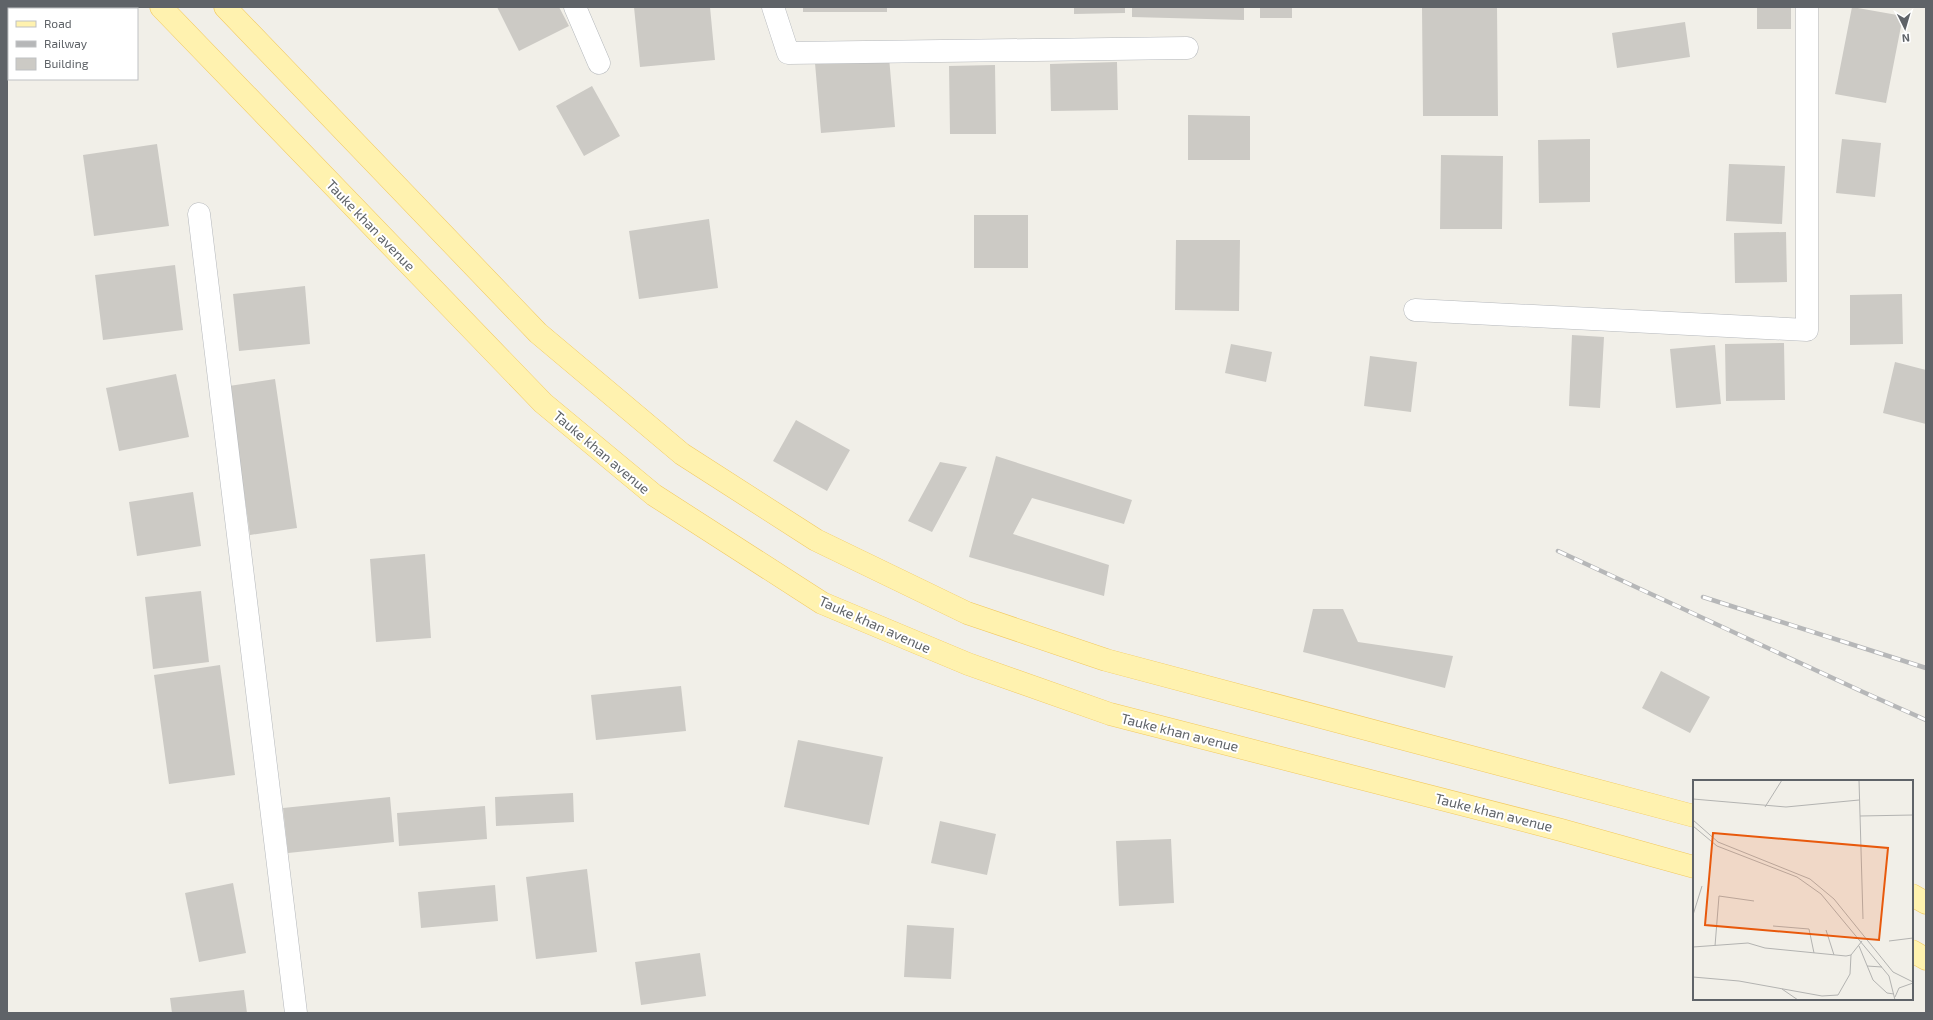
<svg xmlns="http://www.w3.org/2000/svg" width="1933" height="1020" font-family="'Exo 2',sans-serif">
  <rect width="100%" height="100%" fill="#f1efe8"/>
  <path fill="#cccac5" d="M 497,7 L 559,7 L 569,26 L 519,51 Z
    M 634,7 L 710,7 L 715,60 L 640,67 Z
    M 803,7 L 887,7 L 887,12 L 803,12 Z
    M 1074,7 L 1125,7 L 1125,13 L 1074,14 Z
    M 1132,7 L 1244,7 L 1244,20 L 1132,17 Z
    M 1260,7 L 1292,7 L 1292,18 L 1260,18 Z
    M 1422,7 L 1497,7 L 1498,116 L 1423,116 Z
    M 1757,7 L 1791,7 L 1791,29 L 1757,29 Z
    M 1852,7 L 1903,16 L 1886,103 L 1835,94 Z
    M 1685,22 L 1690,57 L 1617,68 L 1612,33 Z
    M 889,57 L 895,127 L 821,133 L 815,63 Z
    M 1117,62 L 1118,110 L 1051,111 L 1050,64 Z
    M 995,65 L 996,134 L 950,134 L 949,66 Z
    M 592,86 L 620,136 L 584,156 L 556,106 Z
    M 1188,115 L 1250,116 L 1250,160 L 1188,160 Z
    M 1590,139 L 1590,202 L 1539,203 L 1538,140 Z
    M 1842,139 L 1881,143 L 1875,197 L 1836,193 Z
    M 157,144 L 169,226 L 94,236 L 83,155 Z
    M 1441,155 L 1503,156 L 1502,229 L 1440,229 Z
    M 1729,164 L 1785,166 L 1782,224 L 1726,221 Z
    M 974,215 L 1028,215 L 1028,268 L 974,268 Z
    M 709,219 L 718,288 L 639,299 L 629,231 Z
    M 1786,232 L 1787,282 L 1735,283 L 1734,233 Z
    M 1176,240 L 1240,240 L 1239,311 L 1175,310 Z
    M 175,265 L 183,330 L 103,340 L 95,275 Z
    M 305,286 L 310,344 L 239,351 L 233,294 Z
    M 1902,294 L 1903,344 L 1850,345 L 1850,295 Z
    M 1572,335 L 1604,337 L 1600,408 L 1569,406 Z
    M 1784,343 L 1785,400 L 1726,401 L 1725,344 Z
    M 1231,344 L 1272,352 L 1266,382 L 1225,373 Z
    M 1715,345 L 1721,404 L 1676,408 L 1670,349 Z
    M 1370,356 L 1417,362 L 1411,412 L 1364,406 Z
    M 1895,362 L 1926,370 L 1926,424 L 1883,413 Z
    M 176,374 L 189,437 L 119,451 L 106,388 Z
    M 275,379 L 297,528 L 250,535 L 229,386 Z
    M 796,420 L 850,450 L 827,491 L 773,461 Z
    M 996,456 L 1132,500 L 1124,524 L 1032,498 L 1013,534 L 1109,565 L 1104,596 L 969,557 Z
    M 940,462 L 967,467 L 932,532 L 908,521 Z
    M 193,492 L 201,546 L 137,556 L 129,502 Z
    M 425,554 L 431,638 L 376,642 L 370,559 Z
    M 201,591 L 209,662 L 153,669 L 145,597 Z
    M 1313,609 L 1343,609 L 1358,642 L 1453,656 L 1445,688 L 1303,652 Z
    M 220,665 L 235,775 L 169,784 L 154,675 Z
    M 1661,671 L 1710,697 L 1690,733 L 1642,708 Z
    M 681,686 L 686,731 L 596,740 L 591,695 Z
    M 798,740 L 883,757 L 869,825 L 784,807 Z
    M 573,793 L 574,822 L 496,826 L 495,797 Z
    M 390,797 L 394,842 L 288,853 L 283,808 Z
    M 485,806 L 487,839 L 399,846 L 397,813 Z
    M 940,821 L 996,834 L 987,875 L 931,863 Z
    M 1171,839 L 1174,903 L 1119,906 L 1116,841 Z
    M 587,869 L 597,952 L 536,959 L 526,877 Z
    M 233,883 L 246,953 L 199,962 L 185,893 Z
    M 495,885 L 498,921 L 421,928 L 418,892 Z
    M 907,925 L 954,928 L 951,979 L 904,977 Z
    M 700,953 L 706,996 L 641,1005 L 635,962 Z
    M 244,990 L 247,1013 L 172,1013 L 170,998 Z"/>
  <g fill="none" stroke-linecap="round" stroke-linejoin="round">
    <defs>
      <path id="minor" d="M 575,7 L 599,63
        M 773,7 L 788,53 L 1187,48
        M 199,214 L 296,1013
        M 1415,310 L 1807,330 L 1807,7"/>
      <path id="primary" d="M 161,7 L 543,403 L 654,495 L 822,603 L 968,664 L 1110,714 L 1561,830 L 1694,867
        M 225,7 L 538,333 L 682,454 L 816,540 L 967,613 L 1106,660 L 1694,816
        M 1912,895 L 1926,903
        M 1912,951 L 1926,959"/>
    </defs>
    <use href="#minor" stroke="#b5b8bc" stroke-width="23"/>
    <use href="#primary" stroke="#f2c960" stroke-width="23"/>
    <use href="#minor" stroke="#fff" stroke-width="22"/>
    <use href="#primary" stroke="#fff2af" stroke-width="22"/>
    <defs>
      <path id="rail" d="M 1558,551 L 1863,692 L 1926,720
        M 1703,597 L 1926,668"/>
    </defs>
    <use href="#rail" stroke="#b6b7b8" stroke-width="4.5"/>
    <use href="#rail" stroke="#fff" stroke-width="3" stroke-dasharray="9" stroke-linecap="butt"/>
  </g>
  <g text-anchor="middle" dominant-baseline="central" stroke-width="4" stroke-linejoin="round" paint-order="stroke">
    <g font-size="14" fill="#5f6368" stroke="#fff">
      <text transform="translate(371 225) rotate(46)">Tauke khan avenue</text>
      <text transform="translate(602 452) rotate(40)">Tauke khan avenue</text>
      <text transform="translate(875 624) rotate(24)">Tauke khan avenue</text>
      <text transform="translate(1180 732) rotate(14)">Tauke khan avenue</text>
      <text transform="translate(1494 812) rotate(14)">Tauke khan avenue</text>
    </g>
  </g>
  <g transform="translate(1693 780)">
    <rect width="220" height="220" fill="#f1efe8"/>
    <path fill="none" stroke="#b3b3b1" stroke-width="1" d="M 166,0 L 170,139M 0,19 L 93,27 L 166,20M 72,27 L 89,0M 167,36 L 220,35M 0,40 L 25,62 L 117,99 L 141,119 L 200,192 L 220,202M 0,46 L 24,66 L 104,97 L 128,114 L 196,196 L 202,220M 0,135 L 9,106M 80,146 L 116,149 L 121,173M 133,150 L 141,175M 196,161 L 220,158M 22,166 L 26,116 L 61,121M 166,166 L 180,200 L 194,213 L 201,214M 0,167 L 55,163 L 72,168 L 153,176 L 158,175 L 169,161M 174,186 L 189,187M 0,197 L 46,201 L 129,216 L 145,215 L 157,194 L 158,175M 89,209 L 105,220M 202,217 L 206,208 L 220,203"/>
    <path fill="#e8590c" fill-opacity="0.15" stroke="#e8590c" stroke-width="2" d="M 20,53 L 195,68 L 186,160 L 12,145 Z"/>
    <rect width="220" height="220" fill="none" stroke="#5f6368" stroke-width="2"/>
  </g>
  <rect width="1933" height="1020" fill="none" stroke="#5f6368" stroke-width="16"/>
  <rect x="8" y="8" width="130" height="72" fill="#ffffff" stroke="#bfc1c3"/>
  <rect x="16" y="21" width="20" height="6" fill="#fff2af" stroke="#bfc1c3"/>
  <text x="44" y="28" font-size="12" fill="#5f6368">Road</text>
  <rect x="16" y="41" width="20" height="6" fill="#b6b7b8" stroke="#bfc1c3"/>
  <text x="44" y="48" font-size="12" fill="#5f6368">Railway</text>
  <rect x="16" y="58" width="20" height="12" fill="#cccac5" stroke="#bfc1c3"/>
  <text x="44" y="68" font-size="12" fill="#5f6368">Building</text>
  <g transform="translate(1905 28) rotate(175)" stroke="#ffffff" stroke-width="3" paint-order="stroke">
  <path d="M0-3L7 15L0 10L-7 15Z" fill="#5f6368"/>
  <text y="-6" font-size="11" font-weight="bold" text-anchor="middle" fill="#5f6368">N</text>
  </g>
</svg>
